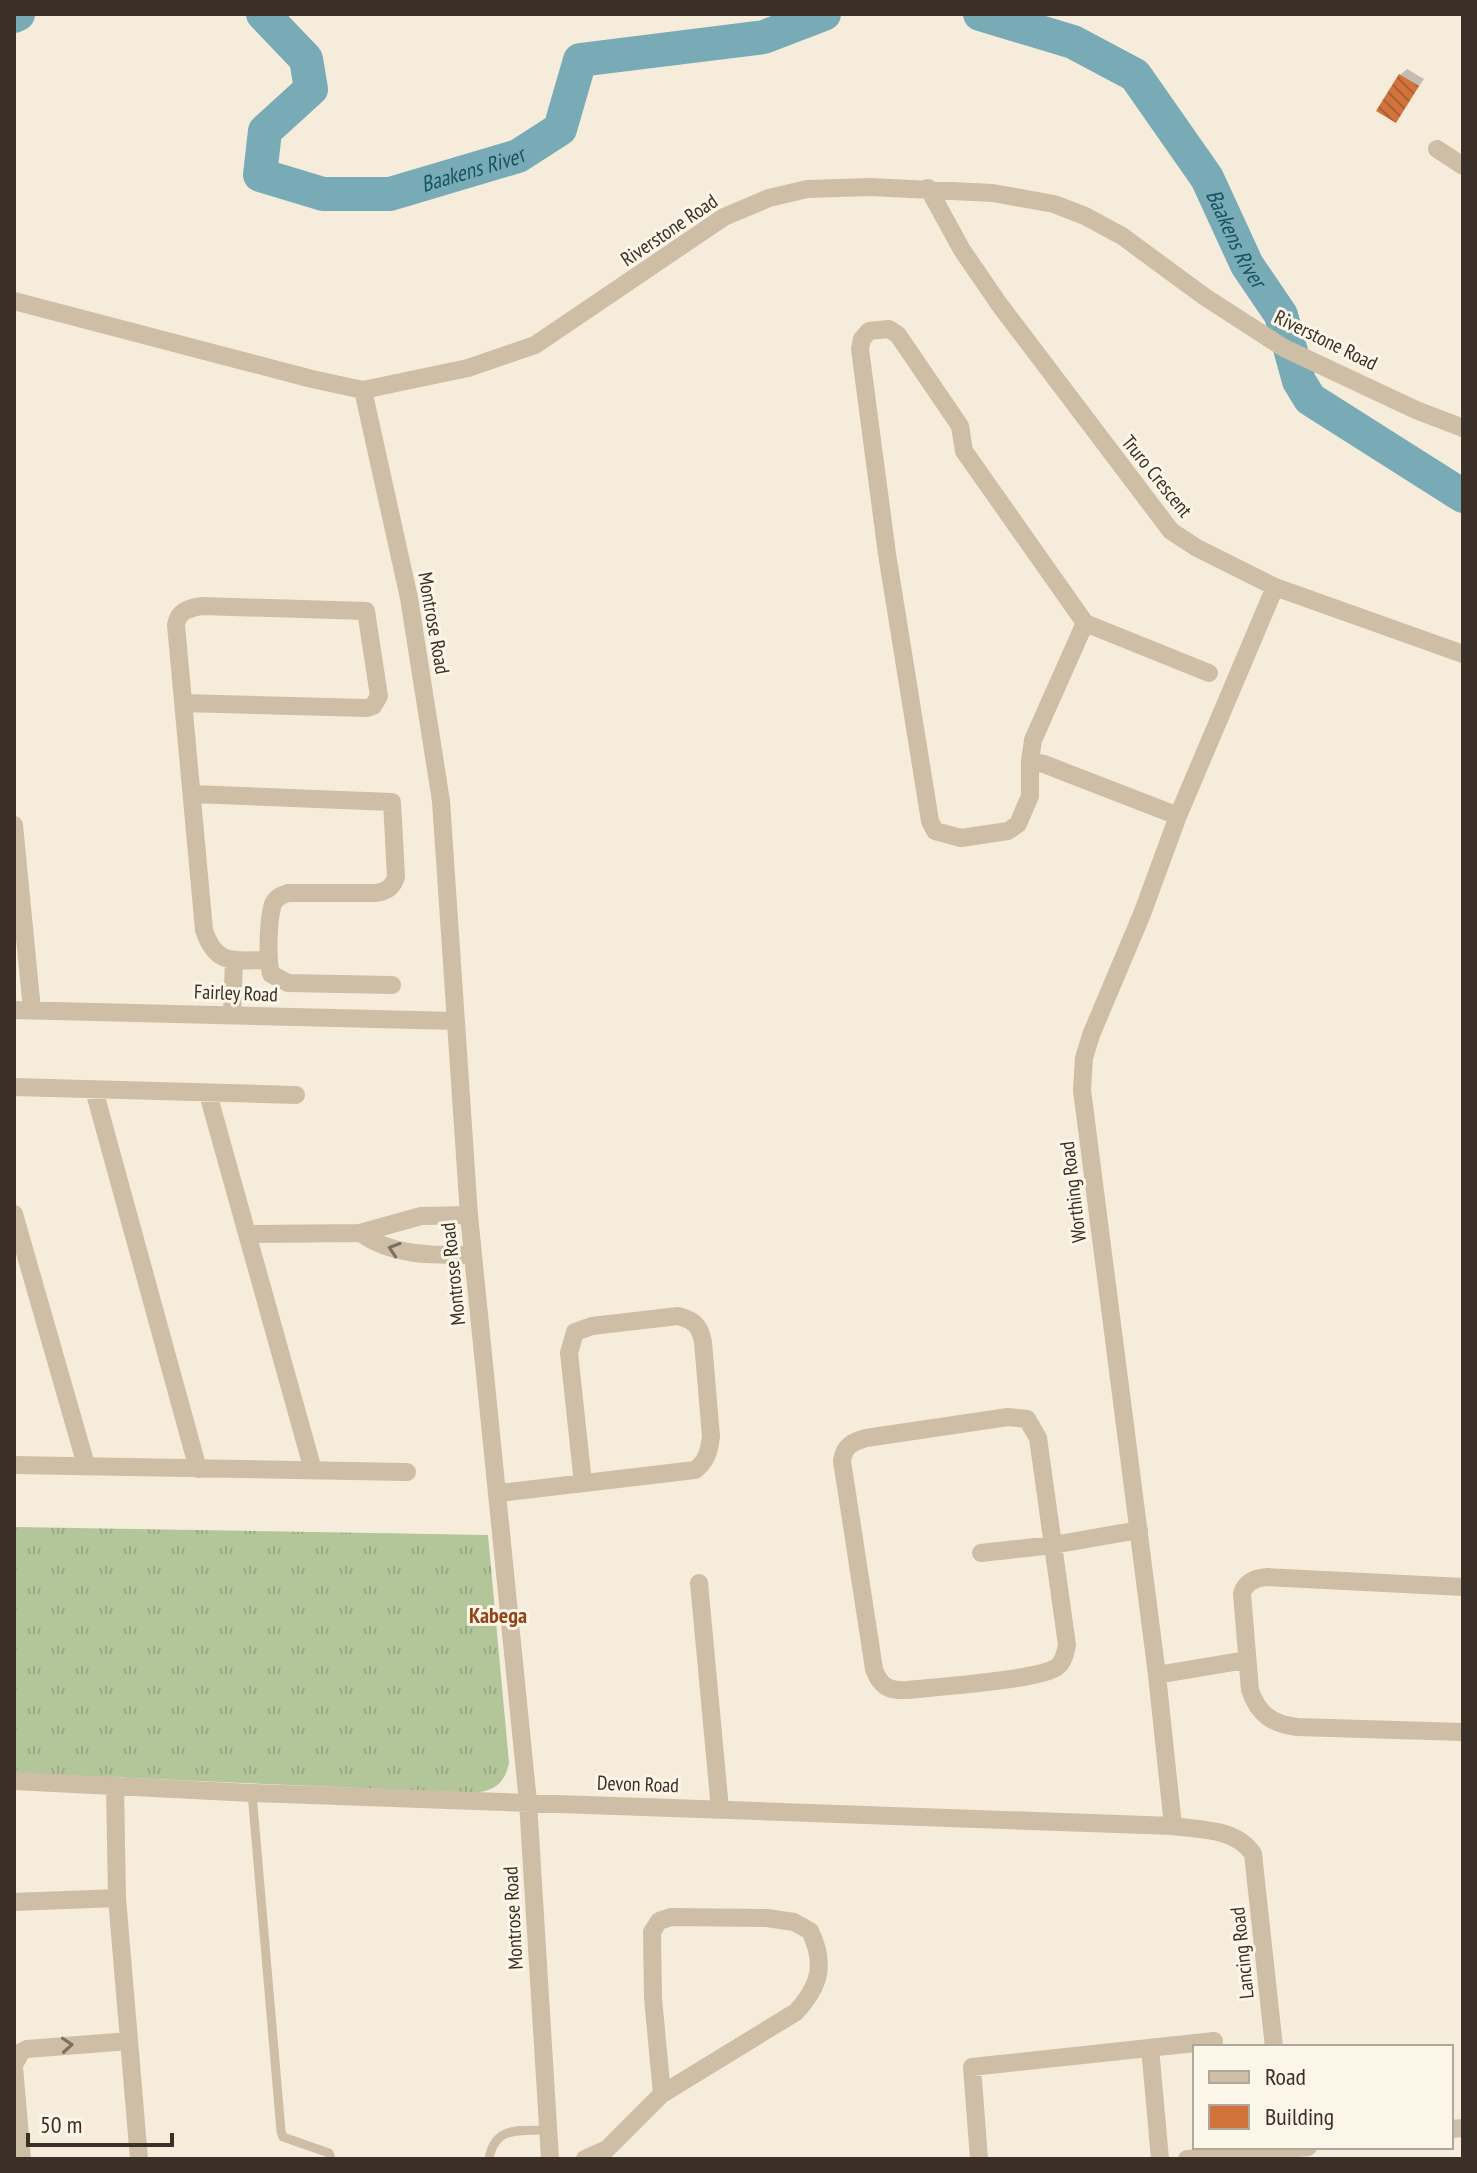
<svg xmlns="http://www.w3.org/2000/svg" width="1477" height="2173" font-family="'PT Sans Narrow',sans-serif">
  <defs>
    <pattern id="grass-tufts" width="24" height="20" patternUnits="userSpaceOnUse" patternTransform="scale(2)"><rect width="24" height="20" fill="#b2c69a"/><path d="M3 7l-1-3M5 7V3M7 7l1-3M15 17l-1-3M17 17v-4M19 17l1-3" fill="none" stroke="#9aaa85"/></pattern>
    <pattern id="building-back-hatch" width="6" height="6" patternUnits="userSpaceOnUse" patternTransform="scale(2)"><rect width="6" height="6" fill="#d3733c"/><path d="M-1 5l2 2M0 0l6 6M5-1l2 2" fill="none" stroke="#ac5f32"/></pattern>
  </defs>
  <rect width="100%" height="100%" fill="#f5ecdc"/>
  <path fill="url(#grass-tufts)" d="M 14,1527 L 488,1535 L 509,1763 C 505,1782 496,1790 476,1793 L 14,1773 Z"/>
  <path fill="#0003" d="M 1407,69 L 1424,79 L 1396,120 L 1400,75 Z"/>
  <g fill="none" stroke-linecap="round" stroke-linejoin="round">
    <g stroke="#78abb5" stroke-width="34">
      <path id="s1" d="M 263,14 L 306,59 L 311,89 L 265,131 L 260,175 L 323,194 L 390,194 L 518,156 L 560,129 L 580,60 L 764,37 L 824,14"/>
      <path id="s2" d="M 980,14 L 1073,42 L 1135,75 L 1207,178 L 1247,265 L 1281,315 L 1299,381 L 1310,399 L 1463,496"/>
      <path d="M 14,16 L 18,14"/>
    </g>
  </g>
  <path fill="url(#building-back-hatch)" d="M 1399,74 L 1419,86 L 1396,123 L 1376,111 Z"/>
  <g fill="none" stroke-linecap="round" stroke-linejoin="round">
    <path stroke="#cfbea6" stroke-width="9" d="M 252,1793 L 281,2131 L 283,2137 L 329,2153 L 331,2159
      M 489,2159 C 495,2125 520,2131 548,2130"/>
    <path stroke="#cfbea6" stroke-width="18" d="M 1437,149 L 1463,166
      M 928,188 L 962,250 L 999,304 L 1171,531 L 1197,548 L 1275,587 L 1463,654
      M 14,301 L 312,379 L 363,390 L 468,368 L 535,345 L 724,217 L 769,198 L 807,189 L 870,187 L 993,193 L 1054,204 L 1085,216 L 1122,236 L 1205,297 L 1284,348 L 1416,410 L 1463,428
      M 363,390 L 409,598 L 441,801 L 469,1215 L 528,1802 L 550,2159
      M 1085,623 L 1033,740 L 1030,761 L 1044,764 L 1178,816
      M 184,703 L 367,708 L 373,706 L 379,696 L 366,611 L 202,606 C 189,608 178,611 176,625 L 204,930 C 216,967 235,960 268,960
      M 1030,761 L 1030,796 L 1018,824 L 1008,831 L 961,838 L 935,831 L 930,821 L 887,554 L 860,349 L 862,339 L 869,331 L 889,329 L 898,335 L 960,426 L 964,451 L 1085,623 L 1209,673
      M 193,794 L 392,802 L 396,877 C 393,887 387,891 376,893 L 288,893 C 282,895 276,897 273,904 C 268,919 267,959 271,974 L 288,983 L 392,985
      M 14,825 L 32,1010
      M 14,1010 L 456,1021
      M 232,1015 L 234,960
      M 14,1087 L 296,1095
      M 94,1090 L 198,1469
      M 208,1094 L 313,1470
      M 14,1214 L 86,1465
      M 360,1233 C 394,1257 434,1255 473,1255
      M 250,1234 L 360,1233 L 421,1216 L 469,1215
      M 1008,1417 L 1027,1419 L 1038,1438 L 1067,1645 C 1065,1653 1064,1662 1057,1667 C 1040,1680 934,1687 907,1690 C 890,1691 880,1687 874,1669 L 842,1461 C 844,1446 852,1442 866,1438 Z
      M 14,1465 L 407,1472
      M 499,1493 L 695,1470 C 707,1461 709,1451 711,1437 L 703,1342 C 700,1326 694,1320 678,1316 L 592,1326 L 575,1332 L 569,1353 L 583,1483
      M 981,1553 L 1053,1545 L 1139,1530
      M 699,1583 L 720,1809
      M 1463,1587 L 1267,1577 C 1255,1578 1245,1582 1242,1594 L 1250,1690 C 1258,1714 1272,1724 1297,1727 L 1463,1732
      M 1157,1675 L 1246,1660
      M 14,1781 L 252,1793 L 1173,1826 C 1200,1830 1236,1828 1253,1854 L 1274,2047
      M 115,1785 L 117,1898 L 139,2159
      M 1173,1826 L 1157,1675 L 1082,1090 L 1084,1058 L 1091,1035 L 1142,914 L 1178,816 L 1275,587
      M 14,1902 L 117,1898
      M 1150,2048 L 1160,2159
      M 14,2065 L 21,2052 L 27,2049 L 129,2041
      M 14,2067 L 22,2159
      M 1451,2129 L 1463,2128
      M 585,2159 L 607,2149 L 662,2094 L 796,2012 C 820,1986 826,1964 810,1931 L 794,1922 L 767,1918 L 671,1917 L 659,1921 L 652,1932 L 653,1998 L 662,2094
      M 979,2159 L 972,2067 L 1214,2041
      M 1187,2159 L 1308,2147"/>
  </g>
  <defs><path id="oneway-chevron" d="M-2-3.5L2.5 0L-2 3.5" fill="none" stroke-width="1.6" stroke-linecap="round" stroke-linejoin="round" transform="scale(2)"/></defs>
  <g stroke="#7d7061">
    <use href="#oneway-chevron" transform="translate(394 1249) rotate(-162)"/>
    <use href="#oneway-chevron" transform="translate(67 2045) rotate(-4)"/>
  </g>
  <g text-anchor="middle" dominant-baseline="central" stroke-width="6" stroke-linejoin="round" paint-order="stroke">
    <g font-size="20" fill="#3a3028" stroke="#fcf6e9">
      <text transform="translate(669 230) rotate(-34)">Riverstone Road</text>
      <text transform="translate(1326 340) rotate(26)">Riverstone Road</text>
      <text transform="translate(1157 476) rotate(51)">Truro Crescent</text>
      <text transform="translate(434 623) rotate(80)">Montrose Road</text>
      <text transform="translate(236 993) rotate(2)">Fairley Road</text>
      <text transform="translate(1073 1192) rotate(-97)">Worthing Road</text>
      <text transform="translate(453 1274) rotate(-96)">Montrose Road</text>
      <text transform="translate(638 1784) rotate(2)">Devon Road</text>
      <text transform="translate(513 1918) rotate(-93)">Montrose Road</text>
      <text transform="translate(1242 1953) rotate(-96)">Lancing Road</text>
    </g>
    <g font-size="22" font-style="italic" fill="#185361" stroke="#fcf6e9">
      <text stroke="none"><textPath href="#s1" startOffset="418">Baakens River</textPath></text>
      <text stroke="none"><textPath href="#s2" startOffset="360">Baakens River</textPath></text>
    </g>
    <g font-size="22" font-weight="bold" fill="#934417" stroke="#fcf6e9">
      <text x="498" y="1615">Kabega</text>
    </g>
  </g>
  <rect width="1477" height="2173" fill="none" stroke="#3a3028" stroke-width="32"/>
  <rect x="1193" y="2045" width="260" height="104" fill="#fcf6e9" stroke="#aea79c" stroke-width="2"/>
  <rect x="1209" y="2071" width="40" height="12" fill="#cfbea6" stroke="#aea79c" stroke-width="2"/>
  <text x="1265" y="2085" font-size="24" fill="#3a3028">Road</text>
  <rect x="1209" y="2105" width="40" height="24" fill="#d3733c" stroke="#aea79c" stroke-width="2"/>
  <text x="1265" y="2125" font-size="24" fill="#3a3028">Building</text>
  <path d="M28 2133v12h144v-12" fill="none" stroke="#3a3028" stroke-width="4"/>
  <text x="40" y="2133" font-size="24" fill="#3a3028" stroke="#fcf6e9" stroke-width="6" paint-order="stroke">50 m</text>
</svg>
